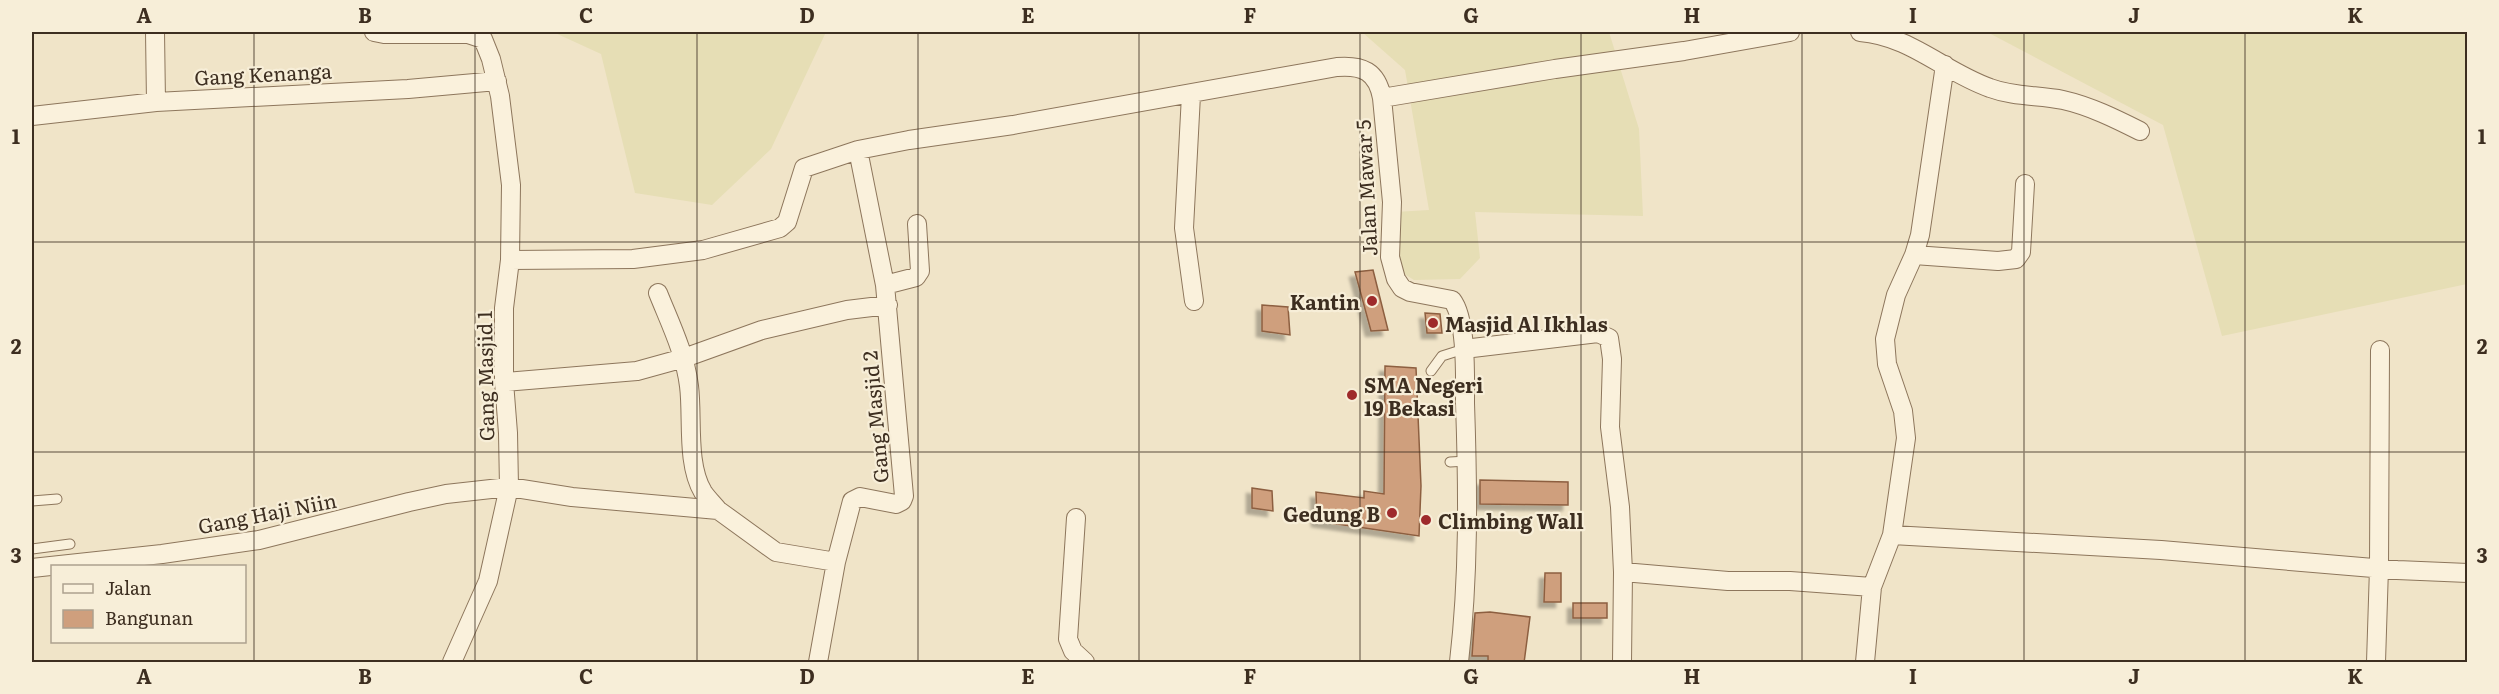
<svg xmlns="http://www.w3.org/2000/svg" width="2499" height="694" font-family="Literata,serif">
  <defs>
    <filter id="shadow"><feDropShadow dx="-5.5" dy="5.5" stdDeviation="1.5" flood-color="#0004"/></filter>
  </defs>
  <rect width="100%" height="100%" fill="#f0e4c8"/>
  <path fill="#e6deb5" d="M 553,32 L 826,32 L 771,149 L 712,205 L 635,193 L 601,54 Z
    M 1362,32 L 1609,32 L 1639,129 L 1643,216 L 1475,212 L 1480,258 L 1460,279 L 1414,280 L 1398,270 L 1395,212 L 1429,210 L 1405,70 Z
    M 1987,32 L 2467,32 L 2467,284 L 2222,336 L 2163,125 Z"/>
  <path fill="#cf9f7d" stroke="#8d5f41" stroke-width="1.5" filter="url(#shadow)" d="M 1373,270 L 1388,330 L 1371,331 L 1355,272 Z
    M 1262,305 L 1288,307 L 1290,335 L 1262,331 Z
    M 1425,313 L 1440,314 L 1442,333 L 1427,333 Z
    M 1385,366 L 1416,368 L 1421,486 L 1419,536 L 1317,521 L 1316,492 L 1364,498 L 1364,491 L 1384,494 Z
    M 1480,480 L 1568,482 L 1568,505 L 1480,504 Z
    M 1252,488 L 1272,491 L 1273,511 L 1252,508 Z
    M 1545,573 L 1561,573 L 1561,602 L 1544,602 Z
    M 1573,603 L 1607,603 L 1607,618 L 1573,618 Z
    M 1490,612 L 1530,617 L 1524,663 L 1488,663 L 1488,656 L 1472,656 L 1475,613 Z"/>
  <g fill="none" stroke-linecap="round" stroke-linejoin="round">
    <defs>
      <path id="lane" d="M 1431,371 L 1442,356 L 1464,349
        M 1450,462 L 1467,461
        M 32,501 L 57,499
        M 32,549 L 70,544"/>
      <path id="street" d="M 155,32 L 156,102
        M 374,32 L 384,34 L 468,34 L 483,39 L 491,59 L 500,96 L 511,185 L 510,260 L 504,308 L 504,382 L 508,433 L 509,487 L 488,581 L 452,662
        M 1860,32 C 1911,36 1944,72 1990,88 C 2014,97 2039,95 2063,100 C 2090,106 2116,119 2140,131
        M 1191,95 L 1184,228 L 1194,301
        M 1382,98 L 1392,202 L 1390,257 L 1396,279 L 1402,288 L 1410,292 L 1452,300 C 1467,319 1465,378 1465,403 C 1468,490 1469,576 1459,662
        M 32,116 L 156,102 L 408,89 L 497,81
        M 1914,255 L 1998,261 L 2016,259 L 2021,252 L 2025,184
        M 510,260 L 633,259 L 703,250 L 780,228 L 787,222 L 804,168 L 858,150 L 909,140 L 1013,125 L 1337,67 C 1362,65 1377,71 1382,98 L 1555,69 L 1684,51 L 1790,32
        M 885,285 L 916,277 L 920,271 L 917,224
        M 658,293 C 670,323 685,353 689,386 C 693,417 686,464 703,492 C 707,498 713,504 718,510
        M 1464,349 L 1598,333 L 1609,338 L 1612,359 L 1610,427 L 1620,507 L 1623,572 L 1622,662
        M 504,382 L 637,371 L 684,358 L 762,330 L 847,310 L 888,305
        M 1076,518 L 1068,639 L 1073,651 L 1085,662
        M 1892,535 L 2161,550 L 2397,570 L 2468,573
        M 32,568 L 162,554 L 259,540 L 409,502 L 446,494 L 509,487 L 572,497 L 718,510 L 776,552 L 836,562
        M 1623,572 L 1728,581 L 1790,581 L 1872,587
        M 818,662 L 836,562 L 852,501 L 860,497 L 896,504 L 902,501 L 904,496 L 885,285 L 858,150
        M 1865,662 L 1872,587 L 1892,535 L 1906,438 L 1903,411 L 1887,364 L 1885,339 L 1896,295 L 1914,255 L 1920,235 L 1945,65
        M 2376,662 L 2379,568 L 2380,350"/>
    </defs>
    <use href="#lane" stroke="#8d765c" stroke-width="11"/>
    <use href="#street" stroke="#8d765c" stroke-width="20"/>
    <use href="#lane" stroke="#faf1dc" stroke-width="9"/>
    <use href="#street" stroke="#faf1dc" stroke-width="18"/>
  </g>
  <path fill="none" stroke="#3d2e20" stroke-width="1.5" stroke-opacity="0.55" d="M 254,32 L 254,662M 475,32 L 475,662M 697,32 L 697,662M 918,32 L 918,662M 1139,32 L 1139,662M 1360,32 L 1360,662M 1581,32 L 1581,662M 1802,32 L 1802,662M 2024,32 L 2024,662M 2245,32 L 2245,662M 32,242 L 2468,242M 32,452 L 2468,452"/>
  <g fill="#9e2a2b" stroke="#f7eed8" stroke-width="2">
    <circle cx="1372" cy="301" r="6"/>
    <circle cx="1433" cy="323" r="6"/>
    <circle cx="1352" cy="395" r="6"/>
    <circle cx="1392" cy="513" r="6"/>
    <circle cx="1426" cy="520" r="6"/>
  </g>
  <g text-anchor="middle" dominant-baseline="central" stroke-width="4.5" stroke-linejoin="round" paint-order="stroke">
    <g font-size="20" fill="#3d2e20" stroke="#f7eed8">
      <text transform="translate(263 73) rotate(-3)">Gang Kenanga</text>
      <text transform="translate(1365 188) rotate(-93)">Jalan Mawar 5</text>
      <text transform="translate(484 376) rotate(-91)">Gang Masjid 1</text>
      <text transform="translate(874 417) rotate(-95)">Gang Masjid 2</text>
      <text transform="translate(267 512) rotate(-11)">Gang Haji Niin</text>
    </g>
    <g font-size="20" font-weight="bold" fill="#3d2e20" stroke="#f7eed8" text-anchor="start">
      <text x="1360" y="301" text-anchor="end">Kantin</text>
      <text x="1445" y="323">Masjid Al Ikhlas</text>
      <text x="1364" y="384">SMA Negeri<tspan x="1364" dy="23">19 Bekasi</tspan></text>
      <text x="1380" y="513" text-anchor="end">Gedung B</text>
      <text x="1438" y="520">Climbing Wall</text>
    </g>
  </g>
  <rect width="2499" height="694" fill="none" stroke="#f7eed8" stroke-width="66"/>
  <rect x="51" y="565" width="195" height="78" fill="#f7eed8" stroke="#ada18e" stroke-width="1.5"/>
  <rect x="63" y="584" width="30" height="9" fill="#faf1dc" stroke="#ada18e" stroke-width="1.5"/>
  <text x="105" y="595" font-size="18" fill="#3d2e20">Jalan</text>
  <rect x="63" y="610" width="30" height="18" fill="#cf9f7d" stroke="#ada18e" stroke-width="1.5"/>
  <text x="105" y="625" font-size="18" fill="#3d2e20">Bangunan</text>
  <rect x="33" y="33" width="2433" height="628" fill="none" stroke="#3d2e20" stroke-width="2"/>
  <g font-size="20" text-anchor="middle" font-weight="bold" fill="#3d2e20">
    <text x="144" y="23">A</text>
    <text x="365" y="23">B</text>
    <text x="586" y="23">C</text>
    <text x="807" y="23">D</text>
    <text x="1028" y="23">E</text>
    <text x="1250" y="23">F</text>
    <text x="1471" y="23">G</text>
    <text x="1692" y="23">H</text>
    <text x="1913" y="23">I</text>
    <text x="2134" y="23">J</text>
    <text x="2355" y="23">K</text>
    <text x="16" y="144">1</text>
    <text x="2482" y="144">1</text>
    <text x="16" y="354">2</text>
    <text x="2482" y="354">2</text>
    <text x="16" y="563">3</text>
    <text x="2482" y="563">3</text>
    <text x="144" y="684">A</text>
    <text x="365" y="684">B</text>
    <text x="586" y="684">C</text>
    <text x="807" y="684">D</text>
    <text x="1028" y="684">E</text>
    <text x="1250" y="684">F</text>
    <text x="1471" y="684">G</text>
    <text x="1692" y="684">H</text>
    <text x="1913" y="684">I</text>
    <text x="2134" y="684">J</text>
    <text x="2355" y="684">K</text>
  </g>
</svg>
